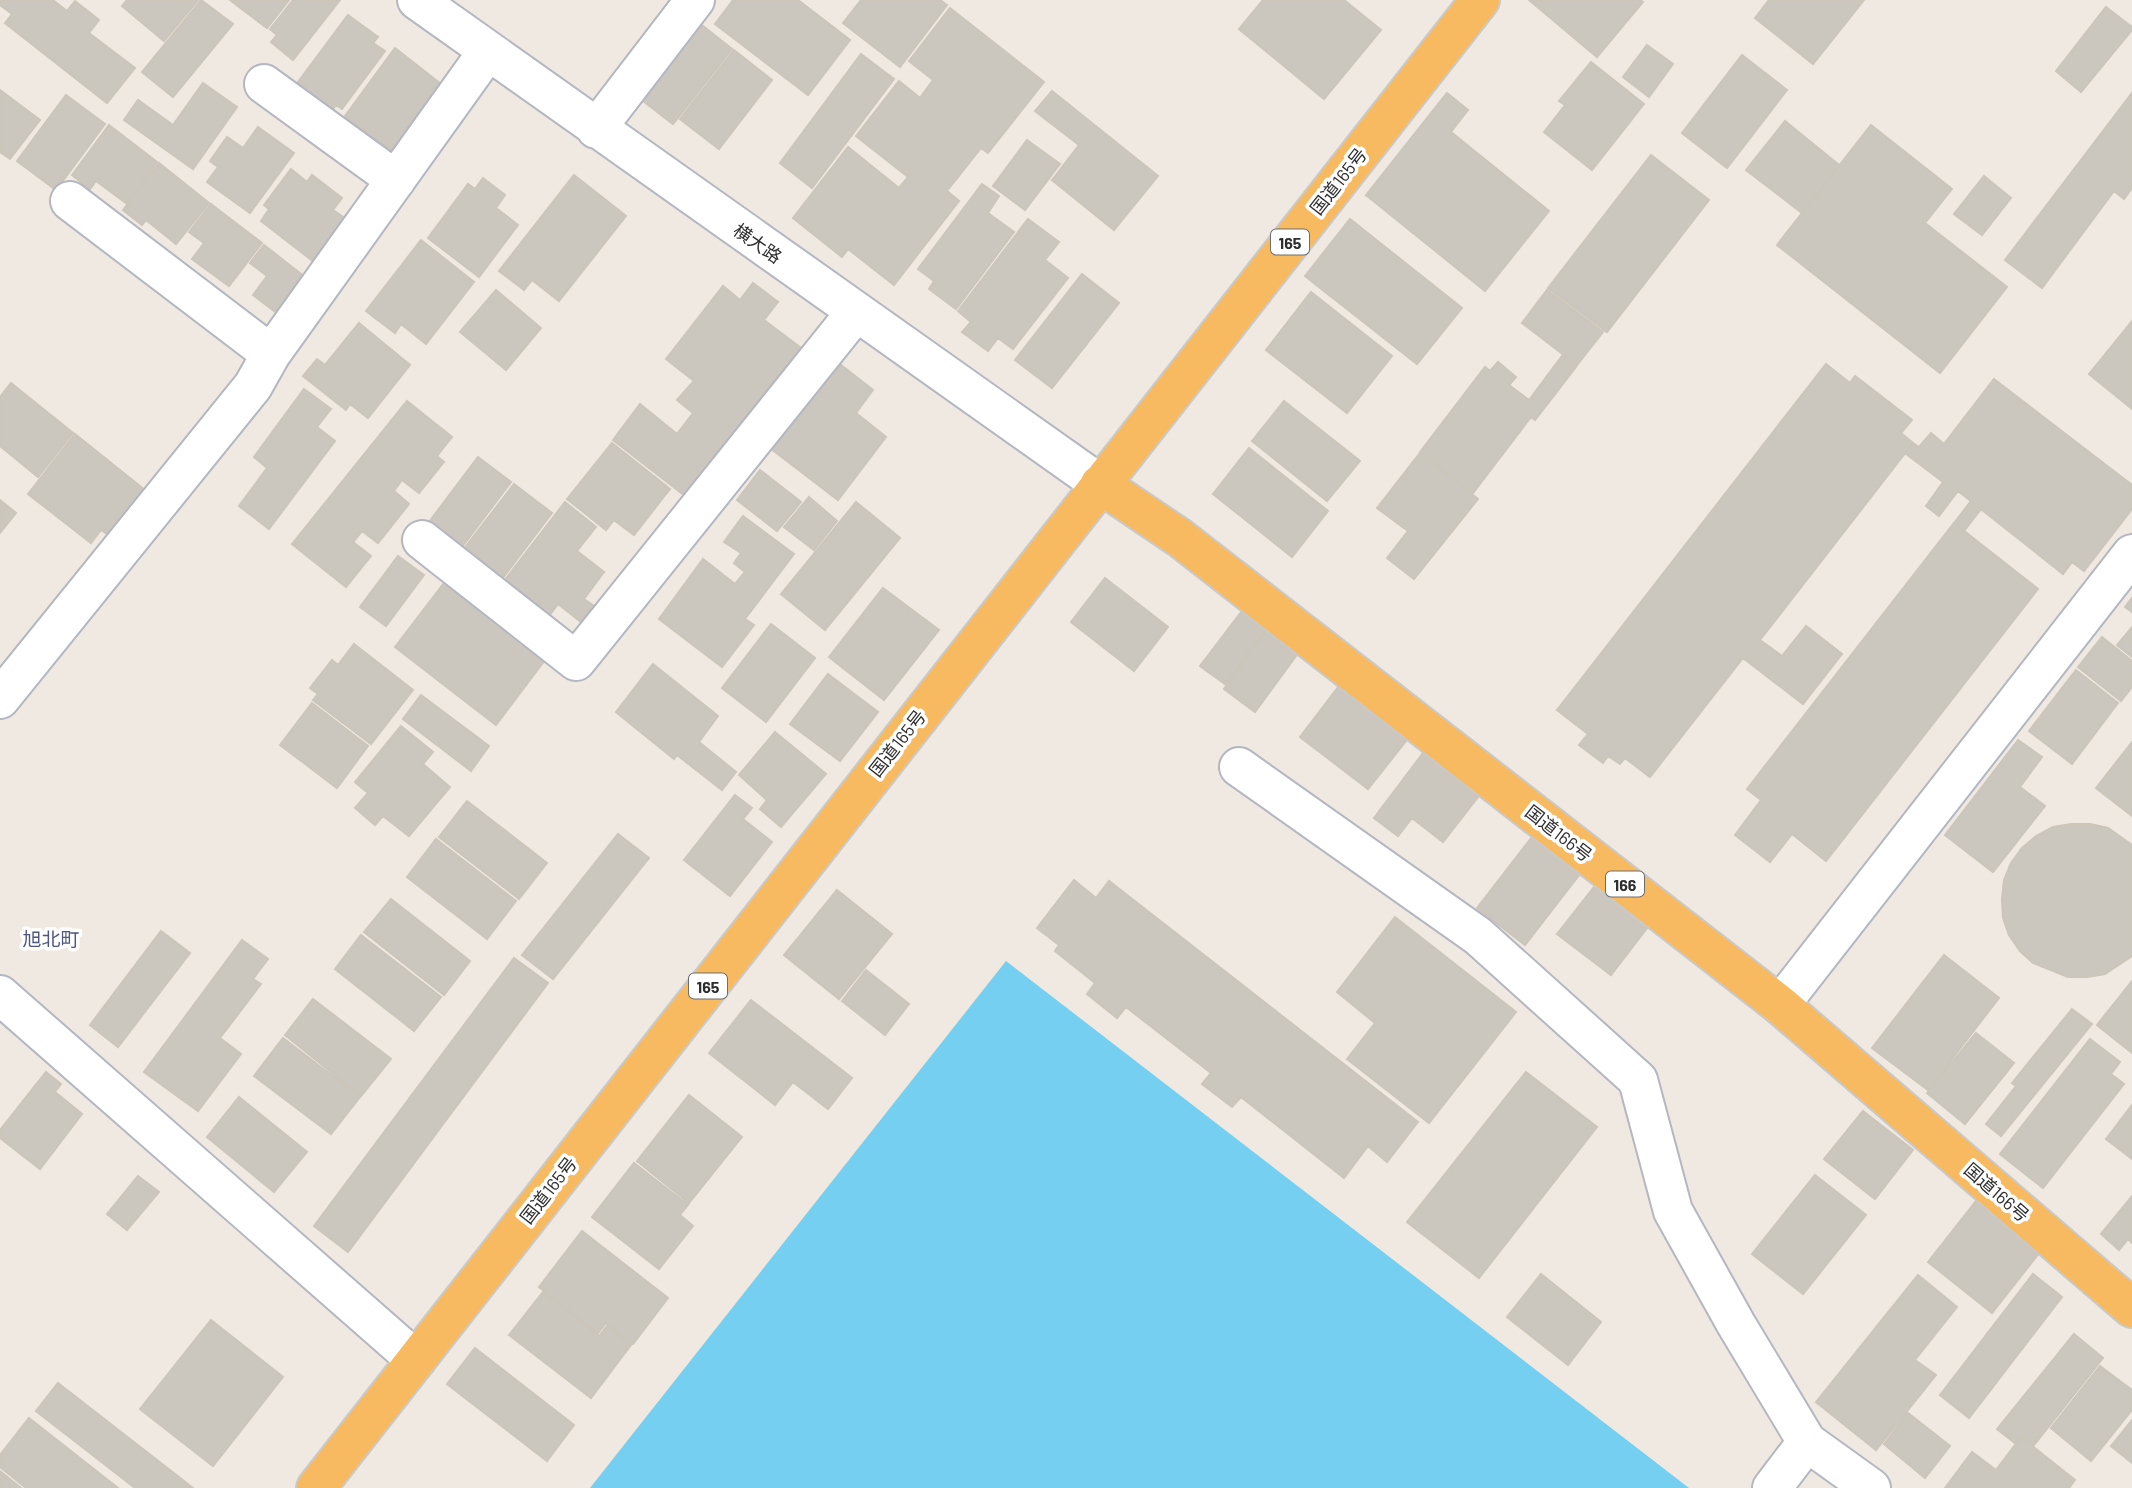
<svg xmlns="http://www.w3.org/2000/svg" width="2132" height="1488" font-family="Barlow,'Noto Sans JP',sans-serif">
  <rect width="100%" height="100%" fill="#efe9e1"/>
  <path fill="#75cff0" d="M 1006,961 L 1689,1488 L 590,1488 Z"/>
  <path fill="#cbc7bf" stroke="#cbc5ba" stroke-width="2" d="M 0,0 L 53,0 L 67,11 L 75,1 L 99,20 L 89,33 L 135,68 L 107,103 L 5,23 L 12,14 L 0,5 Z
    M 127,0 L 198,0 L 164,41 L 122,6 Z
    M 201,0 L 233,24 L 173,97 L 142,72 Z
    M 230,0 L 289,0 L 267,28 Z
    M 293,0 L 340,0 L 293,60 L 271,42 L 277,35 L 270,29 Z
    M 733,0 L 798,0 L 850,40 L 808,95 L 715,24 Z
    M 861,0 L 940,0 L 947,5 L 900,67 L 843,23 Z
    M 1263,0 L 1344,0 L 1381,30 L 1324,99 L 1239,29 Z
    M 1529,0 L 1640,0 L 1643,2 L 1597,57 Z
    M 1769,0 L 1864,0 L 1813,64 L 1755,18 Z
    M 2106,7 L 2132,27 L 2132,30 L 2081,92 L 2056,71 Z
    M 950,8 L 1044,82 L 988,153 L 981,148 L 947,191 L 959,201 L 894,285 L 848,249 L 842,257 L 793,218 L 848,147 L 899,188 L 908,177 L 856,136 L 899,81 L 920,98 L 933,80 L 909,61 Z
    M 348,15 L 378,37 L 373,43 L 385,51 L 342,109 L 336,105 L 330,113 L 295,86 Z
    M 698,22 L 732,49 L 673,124 L 638,97 Z
    M 1647,45 L 1673,64 L 1649,97 L 1623,77 Z
    M 395,48 L 441,84 L 392,151 L 345,116 Z
    M 734,50 L 772,80 L 719,149 L 680,119 Z
    M 861,54 L 894,79 L 812,188 L 780,163 Z
    M 1742,55 L 1787,90 L 1727,168 L 1682,133 Z
    M 1591,62 L 1644,104 L 1592,170 L 1544,132 L 1565,105 L 1559,101 Z
    M 203,83 L 237,107 L 193,169 L 124,120 L 138,100 L 173,125 Z
    M 0,90 L 40,120 L 10,159 L 0,152 Z
    M 1052,91 L 1158,176 L 1114,230 L 1052,180 L 1079,145 L 1035,111 Z
    M 1447,93 L 1468,110 L 1451,132 L 1549,211 L 1485,291 L 1366,195 Z
    M 2132,93 L 2132,188 L 2124,199 L 2114,191 L 2042,288 L 2005,260 Z
    M 66,95 L 105,124 L 56,190 L 17,161 Z
    M 1785,121 L 1839,165 L 1802,213 L 1746,170 Z
    M 109,125 L 157,162 L 126,203 L 96,181 L 90,189 L 72,175 Z
    M 1871,125 L 1952,189 L 1925,223 L 2007,287 L 1940,373 L 1777,245 Z
    M 258,127 L 294,153 L 250,213 L 207,182 L 218,167 L 210,161 L 227,137 L 243,148 Z
    M 1027,140 L 1060,164 L 1025,210 L 993,186 Z
    M 1651,155 L 1709,200 L 1607,332 L 1548,288 Z
    M 159,163 L 209,203 L 176,244 L 146,220 L 142,225 L 123,210 Z
    M 291,169 L 307,182 L 312,175 L 342,198 L 333,210 L 346,219 L 314,262 L 261,221 L 269,209 L 264,205 Z
    M 574,175 L 626,216 L 559,301 L 532,280 L 524,290 L 499,271 Z
    M 1984,176 L 2011,198 L 1982,235 L 1954,214 Z
    M 483,178 L 505,195 L 496,208 L 518,225 L 479,277 L 428,238 L 468,184 L 475,189 Z
    M 982,184 L 999,196 L 988,213 L 1014,232 L 956,309 L 929,289 L 934,281 L 918,269 Z
    M 211,204 L 262,243 L 229,286 L 192,259 L 204,243 L 189,232 Z
    M 1028,219 L 1059,242 L 1045,260 L 1068,278 L 1013,349 L 998,338 L 988,351 L 962,332 L 971,322 L 958,311 Z
    M 1350,219 L 1462,308 L 1417,364 L 1305,276 Z
    M 421,240 L 474,282 L 426,344 L 401,324 L 395,333 L 366,311 Z
    M 264,245 L 310,281 L 282,317 L 253,295 L 267,276 L 250,263 Z
    M 1082,274 L 1119,303 L 1052,388 L 1015,360 Z
    M 753,283 L 778,302 L 764,320 L 801,348 L 684,495 L 613,440 L 640,404 L 677,434 L 693,413 L 677,400 L 694,381 L 666,359 L 723,286 L 740,300 Z
    M 496,290 L 541,328 L 506,370 L 460,332 Z
    M 1547,290 L 1603,332 L 1577,365 L 1522,323 Z
    M 1311,292 L 1392,356 L 1347,413 L 1266,350 Z
    M 2132,321 L 2132,409 L 2089,374 Z
    M 359,323 L 410,365 L 368,418 L 350,404 L 346,410 L 303,376 L 317,359 L 325,365 Z
    M 1562,356 L 1576,367 L 1535,420 L 1531,417 L 1473,493 L 1420,452 L 1485,367 L 1490,371 L 1498,362 L 1516,377 L 1509,385 L 1529,400 Z
    M 836,361 L 873,390 L 856,413 L 886,437 L 838,500 L 770,448 Z
    M 1826,364 L 1850,383 L 1855,376 L 1912,420 L 1901,433 L 1913,443 L 1760,640 L 1782,656 L 1806,626 L 1842,654 L 1803,704 L 1743,658 L 1650,777 L 1625,758 L 1620,764 L 1608,756 L 1603,763 L 1579,745 L 1588,734 L 1557,710 Z
    M 1994,379 L 2132,485 L 2132,509 L 2084,571 L 2072,562 L 2063,574 L 1958,491 L 1939,516 L 1926,506 L 1943,482 L 1905,453 L 1913,443 L 1919,447 L 1931,433 L 1944,444 Z
    M 11,383 L 73,433 L 38,477 L 0,446 L 0,397 Z
    M 304,389 L 331,409 L 317,427 L 335,441 L 269,529 L 239,506 L 267,468 L 254,457 Z
    M 407,401 L 452,437 L 437,456 L 444,462 L 419,493 L 402,480 L 394,491 L 409,504 L 378,543 L 362,531 L 353,542 L 371,556 L 346,587 L 292,544 Z
    M 1284,401 L 1360,461 L 1327,501 L 1252,441 Z
    M 75,434 L 146,491 L 111,537 L 101,530 L 91,543 L 28,494 Z
    M 612,443 L 670,489 L 634,535 L 614,520 L 606,530 L 567,499 Z
    M 1249,448 L 1328,511 L 1292,557 L 1213,494 Z
    M 1420,453 L 1478,499 L 1414,579 L 1387,558 L 1408,531 L 1377,508 Z
    M 478,457 L 511,482 L 462,547 L 429,522 Z
    M 760,470 L 801,502 L 777,531 L 737,500 Z
    M 514,484 L 552,513 L 502,579 L 463,550 Z
    M 809,497 L 837,521 L 814,550 L 784,527 Z
    M 0,500 L 16,513 L 0,533 Z
    M 1971,501 L 1981,509 L 1964,531 L 1954,523 Z
    M 565,502 L 596,527 L 577,551 L 604,572 L 584,599 L 594,606 L 581,622 L 558,604 L 549,616 L 504,581 Z
    M 856,502 L 900,538 L 825,630 L 781,594 Z
    M 743,516 L 794,554 L 745,619 L 754,625 L 722,667 L 659,619 L 703,559 L 735,584 L 745,572 L 734,563 L 741,553 L 724,542 Z
    M 1954,523 L 2038,589 L 1826,861 L 1792,834 L 1770,862 L 1735,835 L 1761,800 L 1747,789 Z
    M 398,556 L 424,575 L 386,626 L 360,607 Z
    M 1105,578 L 1168,627 L 1134,671 L 1071,622 Z
    M 444,583 L 545,660 L 496,725 L 395,647 Z
    M 883,588 L 939,630 L 884,700 L 829,657 Z
    M 2132,598 L 2132,612 L 2125,607 Z
    M 1242,611 L 1266,629 L 1225,684 L 1200,666 Z
    M 771,624 L 815,658 L 766,722 L 722,688 Z
    M 2132,627 L 2132,657 L 2117,645 Z
    M 1268,629 L 1299,652 L 1255,712 L 1224,689 Z
    M 2102,637 L 2132,661 L 2132,687 L 2121,701 L 2078,667 Z
    M 354,644 L 413,690 L 371,744 L 313,700 L 318,694 L 310,688 L 332,660 L 338,665 Z
    M 653,664 L 718,716 L 699,742 L 736,772 L 722,790 L 677,755 L 674,759 L 616,712 Z
    M 2076,670 L 2118,703 L 2072,764 L 2029,731 Z
    M 828,674 L 878,712 L 840,761 L 790,724 Z
    M 1342,682 L 1410,736 L 1368,789 L 1300,737 Z
    M 421,695 L 489,746 L 471,771 L 403,719 Z
    M 312,703 L 368,746 L 337,788 L 280,745 Z
    M 401,726 L 433,752 L 423,764 L 450,787 L 409,836 L 383,816 L 375,825 L 355,808 L 368,793 L 355,782 Z
    M 775,732 L 826,774 L 781,827 L 760,809 L 767,800 L 739,775 Z
    M 2018,740 L 2042,757 L 2020,787 L 2045,806 L 1993,872 L 1945,835 Z
    M 2132,742 L 2132,816 L 2096,788 Z
    M 1426,749 L 1482,792 L 1443,842 L 1412,818 L 1398,836 L 1374,818 Z
    M 735,795 L 752,808 L 743,819 L 772,842 L 730,896 L 684,860 Z
    M 467,801 L 547,863 L 519,899 L 439,837 Z
    M 2071,824 L 2090,824 L 2108,828 L 2132,845 L 2132,956 L 2105,974 L 2087,977 L 2068,977 L 2033,963 L 2020,951 L 2009,935 L 2003,918 L 2002,899 L 2004,880 L 2011,863 L 2022,848 L 2036,836 L 2053,827 Z
    M 618,834 L 649,858 L 553,979 L 522,955 Z
    M 1532,837 L 1580,874 L 1525,945 L 1477,908 Z
    M 436,839 L 516,901 L 487,939 L 407,877 Z
    M 1074,880 L 1096,898 L 1109,881 L 1418,1122 L 1387,1162 L 1368,1146 L 1344,1178 L 1241,1097 L 1232,1107 L 1202,1084 L 1211,1073 L 1126,1007 L 1117,1018 L 1087,994 L 1095,983 L 1055,951 L 1059,945 L 1037,928 Z
    M 1598,882 L 1651,923 L 1611,975 L 1557,934 Z
    M 837,890 L 892,934 L 839,999 L 784,955 Z
    M 391,899 L 470,961 L 444,995 L 364,932 Z
    M 1395,917 L 1516,1012 L 1429,1123 L 1347,1059 L 1375,1023 L 1337,992 Z
    M 161,931 L 190,953 L 118,1047 L 90,1025 Z
    M 361,935 L 441,997 L 414,1031 L 335,969 Z
    M 242,940 L 268,959 L 253,979 L 261,984 L 220,1038 L 241,1054 L 198,1111 L 144,1072 Z
    M 1944,955 L 1999,998 L 1928,1090 L 1872,1048 Z
    M 514,958 L 548,983 L 348,1252 L 314,1226 Z
    M 866,970 L 909,1004 L 885,1035 L 842,1001 Z
    M 2132,981 L 2132,1053 L 2097,1025 Z
    M 313,999 L 391,1059 L 361,1096 L 285,1035 Z
    M 751,1000 L 852,1078 L 828,1109 L 793,1082 L 775,1105 L 709,1053 Z
    M 2072,1009 L 2092,1024 L 2001,1136 L 1986,1124 L 2016,1086 L 2012,1083 Z
    M 1976,1033 L 2014,1063 L 1965,1124 L 1927,1093 Z
    M 283,1038 L 360,1097 L 331,1134 L 254,1076 Z
    M 2090,1039 L 2120,1062 L 2111,1074 L 2124,1084 L 2043,1188 L 2000,1154 Z
    M 46,1072 L 61,1084 L 55,1092 L 82,1114 L 40,1169 L 0,1138 L 0,1130 Z
    M 1526,1072 L 1597,1127 L 1479,1278 L 1407,1222 Z
    M 689,1095 L 742,1137 L 689,1203 L 637,1161 Z
    M 239,1097 L 307,1152 L 274,1192 L 207,1137 Z
    M 2132,1105 L 2132,1159 L 2106,1139 Z
    M 1863,1111 L 1913,1150 L 1875,1199 L 1824,1159 Z
    M 634,1163 L 688,1205 L 680,1215 L 693,1226 L 659,1269 L 592,1217 Z
    M 1815,1175 L 1866,1215 L 1803,1294 L 1752,1254 Z
    M 138,1176 L 159,1192 L 127,1230 L 107,1214 Z
    M 2132,1196 L 2132,1243 L 2128,1239 L 2119,1250 L 2101,1234 Z
    M 1976,1201 L 2040,1252 L 1992,1313 L 1928,1262 Z
    M 582,1231 L 668,1298 L 633,1344 L 606,1323 L 598,1333 L 539,1287 Z
    M 1541,1274 L 1601,1322 L 1568,1365 L 1507,1317 Z
    M 2033,1274 L 2062,1297 L 1969,1418 L 1940,1395 Z
    M 1918,1275 L 1957,1307 L 1915,1360 L 1936,1375 L 1876,1450 L 1816,1402 Z
    M 543,1292 L 599,1336 L 607,1326 L 631,1345 L 591,1398 L 509,1335 Z
    M 211,1320 L 283,1377 L 213,1466 L 140,1409 Z
    M 2074,1334 L 2103,1358 L 2034,1445 L 2021,1435 L 2015,1443 L 1997,1429 Z
    M 475,1348 L 574,1425 L 547,1461 L 447,1384 Z
    M 2100,1366 L 2132,1390 L 2132,1410 L 2091,1461 L 2051,1428 Z
    M 58,1383 L 193,1488 L 135,1488 L 36,1411 Z
    M 1908,1413 L 1950,1446 L 1925,1478 L 1884,1444 Z
    M 29,1418 L 118,1488 L 26,1488 L 0,1467 L 0,1455 Z
    M 2132,1420 L 2132,1463 L 2111,1446 Z
    M 2021,1437 L 2075,1480 L 2069,1488 L 1945,1488 L 1972,1452 L 1996,1470 Z
    M 0,1471 L 21,1488 L 0,1488 Z"/>
  <g fill="none" stroke-linecap="round" stroke-linejoin="round">
    <defs>
      <path id="minor" d="M 417,0 L 1100,484
        M 264,84 L 396,180
        M 596,129 L 695,0
        M 70,201 L 271,354
        M 422,540 L 576,661 L 856,312
        M 0,699 L 253,386 L 271,354 L 488,51
        M 1239,767 L 1478,936 L 1638,1080 L 1673,1211 L 1736,1324 L 1807,1442 L 1871,1488
        M 0,995 L 416,1360
        M 1780,1005 L 2132,554
        M 1772,1488 L 1807,1442"/>
      <path id="trunk" d="M 1100,484 L 1180,538 L 1780,1005 L 2132,1308
        M 316,1488 L 1480,0"/>
    </defs>
    <use href="#minor" stroke="#b4b7c1" stroke-width="42"/>
    <use href="#trunk" stroke="#c9c9c9" stroke-width="42"/>
    <use href="#minor" stroke="#fff" stroke-width="38"/>
    <use href="#trunk" stroke="#f8ba60" stroke-width="38"/>
  </g>
  <g text-anchor="middle" dominant-baseline="central" stroke-width="7" stroke-linejoin="round" paint-order="stroke">
    <g fill="#fff" stroke="#6d6d6d" stroke-width="2">
      <rect x="1271" y="229.5" width="38" height="25" rx="5"/>
      <rect x="1606" y="871.5" width="38" height="25" rx="5"/>
      <rect x="689" y="973.5" width="38" height="25" rx="5"/>
    </g>
    <g font-size="16" font-weight="bold" fill="#2e2e2e">
      <text x="1290" y="242">165</text>
      <text x="1625" y="884">166</text>
      <text x="708" y="986">165</text>
    </g>
    <g font-size="18" fill="#2e2e2e" stroke="#fff">
      <text transform="translate(1338 181) rotate(-52)">国道165号</text>
      <text transform="translate(758 243) rotate(35)">横大路</text>
      <text transform="translate(897 743) rotate(-52)">国道165号</text>
      <text transform="translate(1559 833) rotate(38)">国道166号</text>
      <text transform="translate(548 1190) rotate(-52)">国道165号</text>
      <text transform="translate(1997 1192) rotate(41)">国道166号</text>
    </g>
    <g font-size="19" fill="#4d5680" stroke="#fff">
      <text x="51" y="938">旭北町</text>
    </g>
  </g>
</svg>
